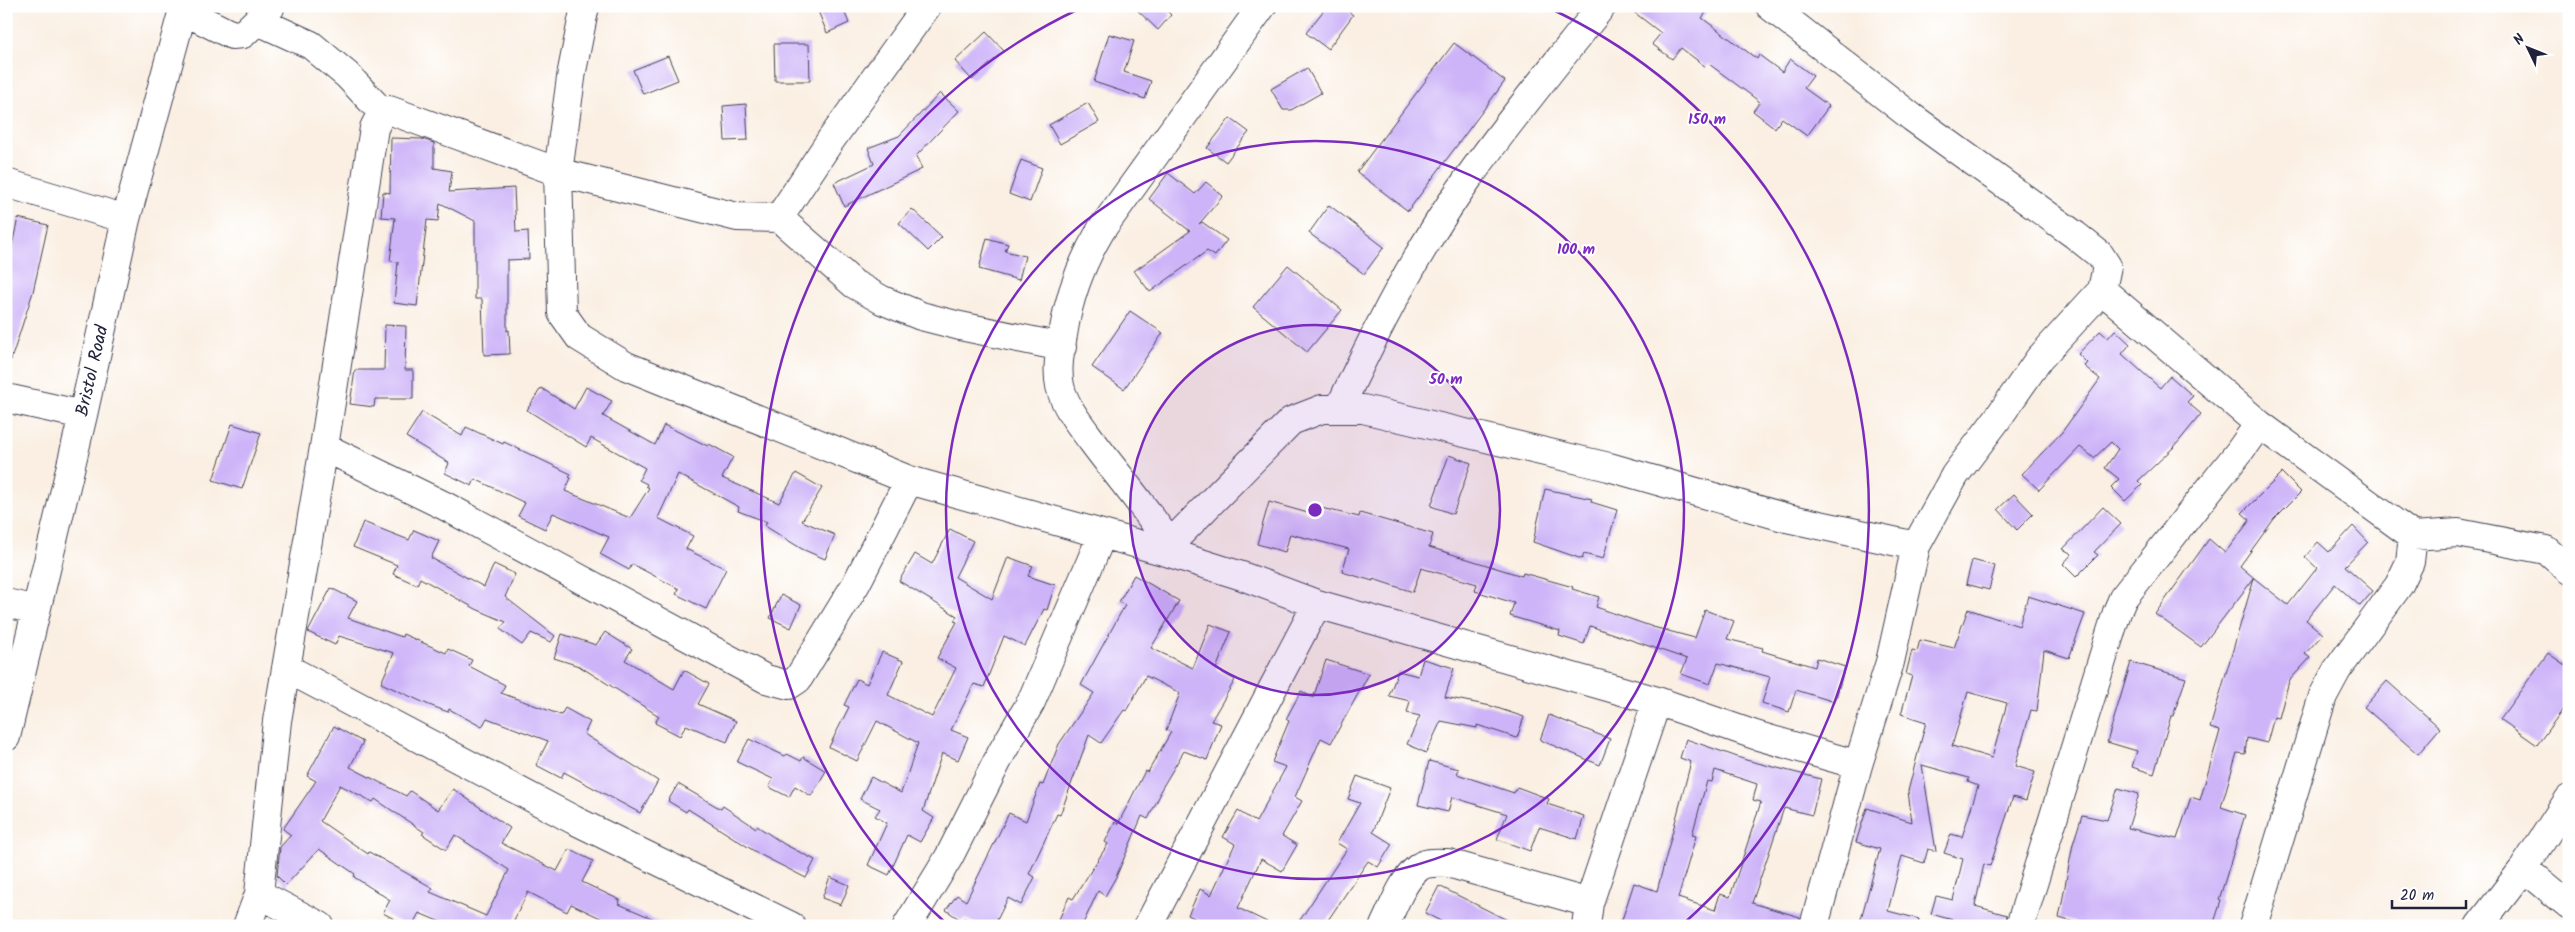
<svg xmlns="http://www.w3.org/2000/svg" width="2575" height="932" font-family="Kalam,sans-serif">
  <rect width="100%" height="100%" fill="#fff"/>
  <filter id="ink" filterUnits="userSpaceOnUse"><feTurbulence type="fractalNoise" baseFrequency=".02" numOctaves="2"/><feDisplacementMap in="SourceGraphic" scale="10" xChannelSelector="R" yChannelSelector="G"/><feConvolveMatrix kernelMatrix="1 2 1 2 8 2 1 2 1" color-interpolation-filters="sRGB"/></filter>
  <filter id="wash" filterUnits="userSpaceOnUse"><feTurbulence type="fractalNoise" baseFrequency=".0096" numOctaves="4" result="noise"/><feDisplacementMap in="SourceGraphic" scale="20" xChannelSelector="R" yChannelSelector="G"/><feGaussianBlur stdDeviation="1.12" result="paint"/><feColorMatrix in="noise" values="0 0 0 0 0 0 0 0 0 0 0 0 0 0 0 0 0 1.4 0 .05"/><feComposite in="paint" operator="in"/></filter>
  <g filter="url(#wash)">
    <rect width="100%" height="100%" fill="#faefe2"/>
    <g id="blocks">
      <path fill="#cdb4f8" fill-rule="evenodd" d="M 816,6 L 842,6 L 849,23 L 827,33 Z
        M 1133,6 L 1162,6 L 1171,15 L 1158,30 Z
        M 1327,6 L 1341,6 L 1353,15 L 1328,49 L 1306,33 Z
        M 1626,6 L 1711,6 L 1702,18 L 1757,59 L 1759,55 L 1782,72 L 1790,59 L 1813,76 L 1804,88 L 1829,106 L 1807,136 L 1782,118 L 1775,128 L 1753,111 L 1760,102 L 1709,64 L 1706,67 L 1681,48 L 1672,59 L 1652,44 L 1661,33 Z
        M 986,32 L 1004,51 L 972,80 L 955,61 Z
        M 1109,34 L 1134,41 L 1124,72 L 1151,81 L 1145,99 L 1094,82 Z
        M 1454,43 L 1505,81 L 1408,211 L 1357,172 Z
        M 774,44 L 809,44 L 810,81 L 775,81 Z
        M 668,56 L 678,80 L 643,94 L 633,70 Z
        M 1307,68 L 1321,93 L 1291,110 L 1283,110 L 1271,89 Z
        M 940,93 L 959,111 L 916,156 L 922,169 L 844,206 L 834,183 L 874,164 L 868,148 L 899,136 Z
        M 1088,103 L 1099,122 L 1060,144 L 1049,125 Z
        M 746,104 L 748,140 L 725,141 L 723,106 Z
        M 1230,118 L 1249,132 L 1226,162 L 1207,148 Z
        M 391,138 L 422,139 L 434,143 L 434,168 L 452,171 L 449,192 L 514,188 L 516,232 L 528,231 L 529,259 L 507,260 L 507,331 L 509,330 L 510,354 L 484,355 L 482,299 L 475,299 L 475,221 L 440,203 L 438,221 L 427,220 L 417,306 L 394,303 L 398,262 L 390,261 L 395,218 L 381,217 L 383,192 L 390,193 Z
        M 1021,160 L 1042,168 L 1030,202 L 1009,194 Z
        M 1168,173 L 1195,194 L 1206,182 L 1223,196 L 1199,224 L 1202,222 L 1227,240 L 1215,256 L 1207,251 L 1150,292 L 1134,271 L 1190,231 L 1149,199 Z
        M 1329,205 L 1384,247 L 1364,274 L 1309,233 Z
        M 912,209 L 942,237 L 928,251 L 899,223 Z
        M 18,218 L 48,225 L 33,292 L 11,360 L 6,360 L 6,273 Z
        M 987,238 L 1008,244 L 1005,251 L 1025,256 L 1019,280 L 979,269 Z
        M 1288,265 L 1342,310 L 1307,352 L 1253,307 Z
        M 1130,311 L 1163,333 L 1124,389 L 1092,367 Z
        M 385,325 L 406,326 L 405,370 L 413,370 L 413,399 L 375,399 L 374,407 L 350,404 L 355,370 L 384,370 Z
        M 2115,330 L 2130,344 L 2122,354 L 2160,388 L 2170,376 L 2193,396 L 2187,402 L 2201,414 L 2175,446 L 2138,481 L 2142,485 L 2125,501 L 2111,487 L 2119,479 L 2105,468 L 2118,449 L 2111,442 L 2094,458 L 2080,447 L 2039,490 L 2022,474 L 2062,432 L 2100,379 L 2084,366 L 2087,363 L 2078,354 L 2100,331 L 2108,338 Z
        M 586,387 L 612,401 L 603,416 L 655,445 L 664,425 L 708,446 L 709,444 L 733,457 L 722,478 L 779,503 L 796,473 L 822,488 L 802,521 L 835,535 L 825,559 L 802,549 L 765,526 L 767,522 L 738,511 L 739,507 L 678,474 L 658,518 L 693,536 L 686,549 L 726,569 L 706,609 L 676,594 L 679,589 L 632,564 L 629,570 L 600,554 L 609,537 L 553,513 L 545,529 L 518,516 L 525,503 L 475,479 L 472,486 L 445,473 L 449,463 L 406,437 L 422,412 L 462,436 L 466,427 L 503,444 L 504,442 L 571,474 L 569,477 L 571,478 L 565,491 L 630,518 L 649,488 L 646,486 L 647,484 L 639,480 L 645,468 L 591,438 L 586,447 L 527,410 L 541,388 L 574,409 Z
        M 232,424 L 261,433 L 242,489 L 213,480 Z
        M 1449,455 L 1471,463 L 1453,514 L 1431,506 Z
        M 2282,473 L 2301,492 L 2274,519 L 2240,566 L 2254,578 L 2201,647 L 2155,614 L 2209,539 L 2225,553 L 2250,520 L 2242,513 Z
        M 1545,489 L 1592,499 L 1591,502 L 1617,510 L 1603,559 L 1584,554 L 1582,559 L 1533,542 Z
        M 2014,494 L 2033,514 L 2017,530 L 1998,509 Z
        M 1269,502 L 1315,515 L 1317,507 L 1359,517 L 1360,513 L 1433,534 L 1429,547 L 1522,576 L 1523,573 L 1573,587 L 1572,589 L 1599,597 L 1596,607 L 1653,627 L 1695,638 L 1705,610 L 1734,621 L 1727,639 L 1763,648 L 1762,651 L 1815,667 L 1817,658 L 1845,667 L 1835,702 L 1796,690 L 1789,712 L 1762,703 L 1770,677 L 1718,663 L 1710,684 L 1681,674 L 1687,659 L 1590,626 L 1584,644 L 1559,636 L 1560,631 L 1510,616 L 1514,603 L 1475,591 L 1477,584 L 1421,568 L 1413,592 L 1373,579 L 1373,581 L 1342,572 L 1349,549 L 1290,534 L 1285,552 L 1257,544 Z
        M 2103,507 L 2121,524 L 2094,552 L 2098,555 L 2076,577 L 2063,564 L 2072,554 L 2063,549 Z
        M 363,522 L 409,540 L 414,530 L 439,541 L 431,558 L 484,587 L 494,564 L 515,574 L 505,597 L 555,636 L 551,642 L 531,633 L 522,645 L 500,629 L 506,622 L 476,609 L 420,578 L 417,585 L 393,574 L 397,565 L 353,547 Z
        M 2353,526 L 2368,542 L 2345,566 L 2373,591 L 2360,606 L 2335,584 L 2306,620 L 2323,634 L 2305,654 L 2310,658 L 2289,681 L 2279,718 L 2274,717 L 2267,743 L 2247,738 L 2245,754 L 2237,753 L 2221,807 L 2245,815 L 2219,900 L 2221,901 L 2213,926 L 2087,926 L 2059,918 L 2073,844 L 2082,815 L 2107,820 L 2118,788 L 2139,794 L 2128,828 L 2177,839 L 2191,797 L 2200,800 L 2220,731 L 2210,728 L 2254,578 L 2288,605 L 2317,568 L 2305,557 L 2318,542 L 2329,552 Z
        M 950,529 L 973,541 L 955,577 L 992,599 L 1008,557 L 1033,566 L 1028,576 L 1055,585 L 1047,610 L 1044,609 L 1025,646 L 1004,636 L 984,687 L 974,684 L 951,730 L 968,737 L 958,760 L 942,753 L 923,811 L 934,818 L 920,842 L 907,835 L 889,875 L 868,865 L 887,823 L 875,816 L 880,809 L 860,799 L 871,777 L 901,793 L 918,743 L 877,721 L 857,761 L 829,747 L 849,707 L 844,705 L 857,679 L 867,684 L 882,652 L 903,661 L 888,695 L 932,717 L 956,668 L 937,658 L 957,622 L 954,621 L 957,616 L 899,581 L 915,554 L 932,564 Z
        M 1972,560 L 1995,566 L 1989,590 L 1966,584 Z
        M 1134,575 L 1179,601 L 1151,648 L 1193,668 L 1210,624 L 1231,632 L 1216,669 L 1235,680 L 1211,721 L 1221,724 L 1207,760 L 1184,751 L 1159,793 L 1161,793 L 1148,819 L 1142,816 L 1116,877 L 1105,896 L 1098,891 L 1082,926 L 1056,926 L 1069,897 L 1073,899 L 1108,844 L 1105,842 L 1115,822 L 1118,824 L 1145,771 L 1148,772 L 1171,732 L 1166,730 L 1180,693 L 1146,676 L 1126,711 L 1124,710 L 1101,743 L 1089,735 L 1060,815 L 1057,814 L 1029,874 L 1035,877 L 1021,905 L 1008,898 L 994,926 L 980,926 L 964,918 L 962,921 L 946,910 L 957,895 L 966,901 L 1009,813 L 1026,821 L 1040,784 L 1043,785 L 1059,744 L 1094,693 L 1081,685 L 1125,605 L 1119,602 Z
        M 331,588 L 357,601 L 348,618 L 402,637 L 403,634 L 446,653 L 448,649 L 472,660 L 469,666 L 505,685 L 501,693 L 561,715 L 565,708 L 590,722 L 584,734 L 658,781 L 640,813 L 564,772 L 561,778 L 536,765 L 548,741 L 487,718 L 482,727 L 449,709 L 448,712 L 429,705 L 381,683 L 394,653 L 339,636 L 335,645 L 308,632 Z
        M 781,595 L 801,605 L 791,628 L 770,618 Z
        M 2028,596 L 2085,614 L 2069,658 L 2044,650 L 2037,711 L 2031,710 L 2015,766 L 2035,772 L 2026,801 L 2013,797 L 1990,866 L 1984,864 L 1975,906 L 2007,915 L 2005,926 L 1975,926 L 1931,914 L 1936,896 L 1953,900 L 1963,859 L 1944,853 L 1951,834 L 1962,837 L 1978,786 L 1968,782 L 1969,778 L 1922,765 L 1936,851 L 1928,849 L 1924,863 L 1902,856 L 1888,911 L 1919,919 L 1918,926 L 1859,926 L 1880,849 L 1856,842 L 1867,808 L 1912,822 L 1908,791 L 1926,722 L 1901,714 L 1912,676 L 1906,674 L 1912,650 L 1917,651 L 1920,640 L 1954,648 L 1968,609 L 2019,626 ZM 1968,692 L 2007,703 L 1992,758 L 1952,746 Z
        M 605,632 L 632,649 L 625,660 L 674,689 L 684,670 L 709,684 L 698,704 L 736,721 L 727,742 L 686,725 L 680,736 L 655,723 L 659,716 L 579,666 L 554,658 L 562,634 L 596,645 Z
        M 2548,653 L 2569,668 L 2569,701 L 2537,745 L 2500,719 Z
        M 1423,659 L 1454,668 L 1445,697 L 1491,706 L 1524,717 L 1517,738 L 1477,725 L 1477,728 L 1441,721 L 1426,753 L 1407,744 L 1420,716 L 1407,713 L 1410,701 L 1389,696 L 1398,671 L 1418,676 Z
        M 1326,660 L 1369,674 L 1331,743 L 1321,738 L 1295,797 L 1302,801 L 1282,836 L 1297,845 L 1282,871 L 1261,859 L 1238,908 L 1275,926 L 1210,926 L 1188,915 L 1200,889 L 1211,895 L 1235,844 L 1223,837 L 1238,811 L 1256,822 L 1286,767 L 1272,762 L 1289,721 L 1286,719 L 1301,691 L 1313,698 Z
        M 2131,662 L 2186,678 L 2173,716 L 2171,716 L 2154,774 L 2132,767 L 2137,751 L 2107,742 Z
        M 2387,681 L 2440,728 L 2418,754 L 2364,707 Z
        M 1549,715 L 1610,739 L 1600,765 L 1540,740 Z
        M 334,726 L 363,742 L 350,767 L 406,796 L 410,791 L 438,810 L 453,789 L 510,828 L 501,843 L 557,871 L 569,849 L 593,861 L 582,882 L 620,900 L 619,904 L 670,926 L 617,926 L 571,904 L 567,912 L 528,892 L 511,926 L 450,926 L 419,913 L 412,926 L 407,926 L 383,913 L 390,900 L 354,877 L 355,874 L 319,849 L 286,885 L 277,876 L 280,847 L 291,835 L 283,829 L 316,781 L 307,776 ZM 340,785 L 373,802 L 375,799 L 424,832 L 422,834 L 446,850 L 455,835 L 509,870 L 486,916 L 430,892 L 433,888 L 369,852 L 368,854 L 320,821 Z
        M 749,739 L 785,756 L 787,754 L 801,761 L 803,757 L 826,771 L 811,796 L 795,786 L 789,797 L 769,787 L 773,779 L 737,762 Z
        M 1686,739 L 1746,760 L 1821,779 L 1812,815 L 1784,808 L 1752,903 L 1800,917 L 1799,926 L 1620,926 L 1634,883 L 1657,891 L 1691,762 L 1680,758 ZM 1715,770 L 1757,784 L 1753,800 L 1761,802 L 1730,897 L 1720,894 L 1715,910 L 1678,898 L 1696,836 L 1692,835 L 1707,781 L 1712,782 Z
        M 1429,761 L 1459,769 L 1457,774 L 1514,793 L 1517,787 L 1549,799 L 1547,804 L 1584,816 L 1577,839 L 1539,827 L 1530,851 L 1497,839 L 1507,814 L 1452,797 L 1448,812 L 1418,805 Z
        M 1357,776 L 1390,788 L 1373,832 L 1392,844 L 1378,867 L 1368,861 L 1324,926 L 1296,926 L 1347,849 L 1337,843 L 1360,803 L 1348,799 Z
        M 678,784 L 721,809 L 723,806 L 756,828 L 757,826 L 784,844 L 815,860 L 806,878 L 759,854 L 688,809 L 686,812 L 668,801 Z
        M 830,877 L 849,885 L 841,905 L 822,898 Z
        M 1439,886 L 1519,926 L 1450,926 L 1425,913 Z"/>
    </g>
  </g>
  <g filter="url(#ink)">
    <use href="#blocks" fill-opacity="0" stroke="#424154" stroke-width="1"/>
    <g fill="none" stroke-linecap="round" stroke-linejoin="round">
      <defs>
        <path id="minor" d="M 585,6 L 572,71 L 558,172 L 562,313 L 579,337 L 626,366 L 909,480 L 1163,551 L 1242,576 L 1317,604 L 1657,701 L 1755,735 L 1858,765
          M 1770,6 L 1913,118 L 2075,235 L 2100,255 L 2107,266 L 2102,290 L 2039,359 L 1998,418 L 1955,475 L 1916,546 L 1890,662 L 1858,765 L 1814,926
          M 182,10 L 232,35 L 243,34 L 270,8
          M 258,21 L 311,45 L 347,75 L 382,112
          M 6,183 L 126,219
          M 779,218 L 830,141 L 927,6
          M 2102,290 L 2259,424 L 2413,536 L 2458,533 L 2546,550 L 2569,570
          M 6,398 L 83,415
          M 1339,409 C 1376,330 1416,252 1467,180 C 1509,120 1556,64 1602,6
          M 324,447 L 445,506 L 766,679 L 789,685 L 798,679 L 856,584 L 909,480
          M 1170,545 C 1147,509 1118,476 1092,441 C 1080,425 1064,405 1060,386 C 1056,366 1061,348 1064,329 C 1070,292 1082,262 1101,230 L 1262,6
          M 1163,551 L 1291,421 L 1322,409 L 1363,409 L 1609,467 L 1787,518 L 1916,546
          M 6,603 L 36,610
          M 286,668 L 574,820 L 791,926
          M 6,737 L 83,415 L 126,219 L 184,6
          M 2524,868 L 2569,905
          M 259,894 L 320,926
          M 247,926 L 259,894 L 277,721 L 324,447 L 374,128 L 382,112 L 389,110 L 558,172 L 737,217 L 779,218 L 854,284 L 882,300 L 921,316 L 960,326 L 1062,347
          M 907,926 L 949,857 L 1002,752 L 1031,702 L 1102,535
          M 1148,926 L 1317,604
          M 1384,926 C 1393,908 1402,881 1418,868 C 1426,861 1438,863 1448,863 L 1589,903
          M 1586,926 L 1589,903 L 1657,701
          M 2020,926 L 2117,612 L 2123,598 L 2239,452 L 2259,424
          M 2253,926 L 2323,696 L 2337,670 L 2399,585 L 2410,562 L 2413,536
          M 2479,926 L 2524,868 L 2569,799"/>
      </defs>
      <use href="#minor" stroke="#424154" stroke-width="30"/>
      <use href="#minor" stroke="#fff" stroke-width="28"/>
    </g>
  </g>
  <circle cx="1315" cy="510" r="185" fill="#7b2cbf" fill-opacity=".12"/>
  <g fill="none" stroke="#7b2cbf" stroke-width="2.5">
    <circle cx="1315" cy="510" r="185"/>
    <circle cx="1315" cy="510" r="369"/>
    <path d="M948 925A554 554 0 0 1 1081 8M1549 8A554 554 0 0 1 1682 925"/>
  </g>
  <g text-anchor="middle" dominant-baseline="central" stroke-width="4" stroke-linejoin="round" paint-order="stroke">
    <g font-size="18" fill="#22223b" stroke="#fff">
      <text transform="translate(93 371) rotate(-77)">Bristol Road</text>
    </g>
  </g>
  <circle cx="1315" cy="510" r="8" fill="#7b2cbf" stroke="#fff" stroke-width="2.5"/>
  <g font-size="15" text-anchor="middle" font-weight="bold" fill="#7b2cbf" stroke="#fff" stroke-width="4" stroke-linejoin="round" paint-order="stroke">
    <text x="1707" y="124">150 m</text>
    <text x="1576" y="254">100 m</text>
    <text x="1446" y="384">50 m</text>
  </g>
  <rect width="2575" height="932" fill="none" stroke="#fff" stroke-width="25"/>
  <g transform="translate(2528 48) rotate(313)" stroke="#ffffff" stroke-width="4" paint-order="stroke">
  <path d="M0-4L9 19L0 12L-9 19Z" fill="#22223b"/>
  <text y="-8" font-size="14" font-weight="bold" text-anchor="middle" fill="#22223b">N</text>
  </g>
  <path d="M2392 900v8h74v-8" fill="none" stroke="#22223b" stroke-width="2.5"/>
  <text x="2400" y="900" font-size="15" fill="#22223b" stroke="#ffffff" stroke-width="4" paint-order="stroke">20 m</text>
</svg>
